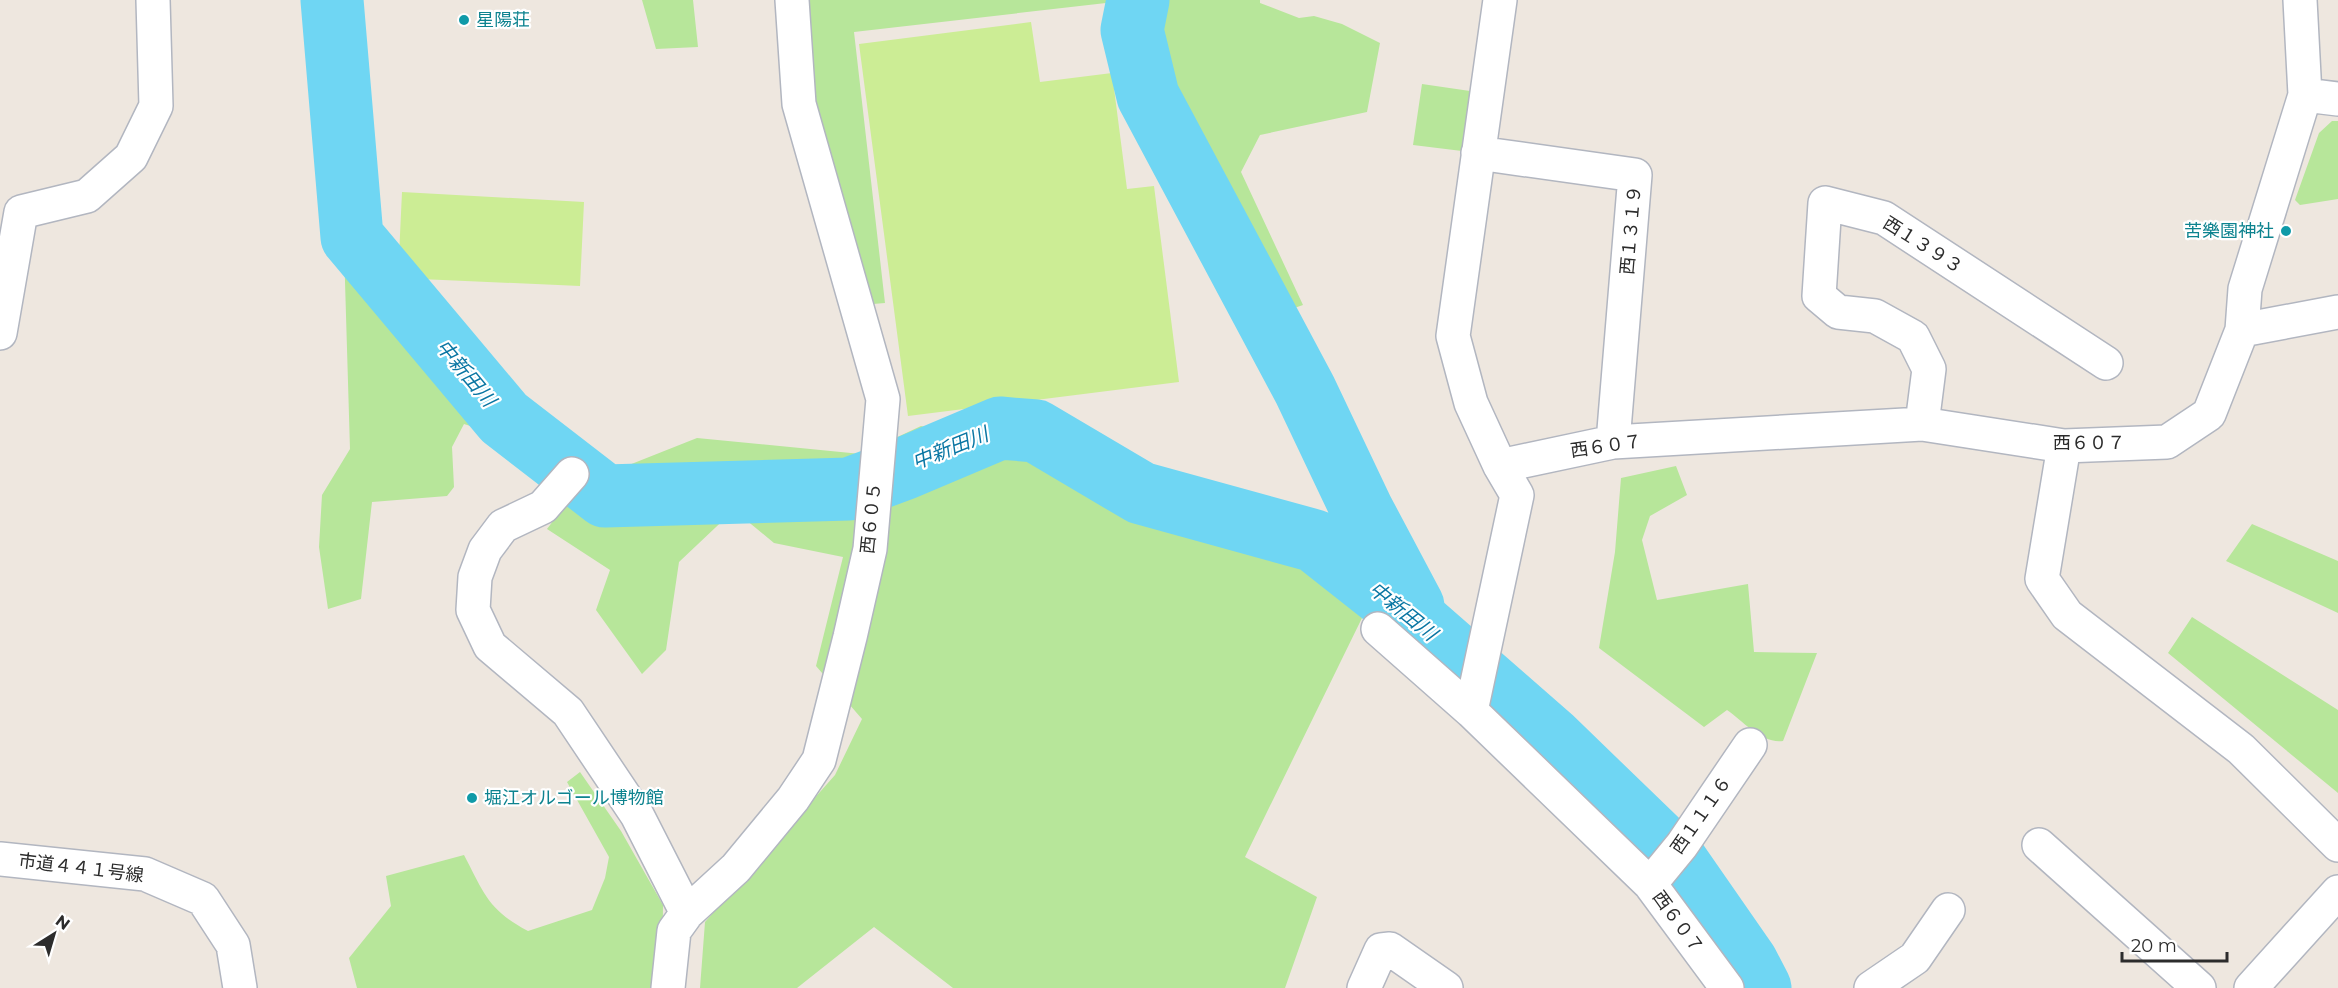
<svg xmlns="http://www.w3.org/2000/svg" width="2338" height="988" font-family="Montserrat,'Noto Sans JP',sans-serif">
  <rect width="100%" height="100%" fill="#eee7df"/>
  <path fill="#b7e69a" d="M 642,0 L 693,0 L 698,47 L 656,49 Z
    M 803,0 L 1107,0 L 1106,3 L 854,32 L 885,303 L 873,304 L 807,87 Z
    M 1156,0 L 1260,0 L 1260,3 L 1299,18 L 1314,16 L 1342,24 L 1380,43 L 1367,112 L 1260,135 L 1241,172 L 1303,305 L 1280,313 L 1167,113 L 1145,36 Z
    M 1422,84 L 1470,91 L 1462,151 L 1413,145 Z
    M 2332,121 L 2338,121 L 2338,199 L 2300,205 L 2295,200 L 2319,133 Z
    M 344,248 L 508,438 L 464,424 L 452,447 L 454,487 L 447,496 L 372,502 L 361,599 L 328,609 L 319,547 L 322,495 L 350,449 Z
    M 921,426 L 1129,477 L 1266,504 L 1362,618 L 1245,857 L 1317,897 L 1285,988 L 953,988 L 874,927 L 797,988 L 700,988 L 705,922 L 835,775 L 862,719 L 816,666 L 843,557 L 774,543 L 734,510 L 679,562 L 666,650 L 642,674 L 596,610 L 610,570 L 547,529 L 581,484 L 697,438 L 861,454 Z
    M 1676,466 L 1687,495 L 1650,516 L 1642,540 L 1657,600 L 1748,584 L 1754,652 L 1817,653 L 1783,741 C 1762,744 1743,721 1727,710 L 1704,727 L 1599,648 L 1615,552 L 1621,478 Z
    M 2252,524 L 2338,561 L 2338,613 L 2226,561 Z
    M 2192,617 L 2338,710 L 2338,793 L 2168,653 Z
    M 580,772 L 621,831 L 663,905 L 662,988 L 357,988 L 349,958 L 391,906 L 386,876 L 464,855 C 484,893 488,910 528,931 L 592,910 L 605,878 L 609,857 L 567,782 Z"/>
  <path fill="#cced95" d="M 1031,22 L 1040,82 L 1112,73 L 1127,189 L 1154,186 L 1179,382 L 908,416 L 859,44 Z
    M 402,192 L 584,202 L 580,286 L 398,278 Z"/>
  <g fill="none" stroke-linecap="round" stroke-linejoin="round">
    <path stroke="#6fd6f3" stroke-width="63" d="M 332,0 L 352,237 L 504,418 L 605,496 L 849,489 L 903,469 L 1000,428 L 1036,431 L 1141,493 L 1315,541 L 1424,627 L 1551,738 L 1672,855 L 1747,963 L 1760,988
      M 1138,0 L 1132,30 L 1148,96 L 1305,390 L 1362,510 L 1413,606"/>
    <defs>
      <path id="minor" d="M 1500,0 L 1453,336 L 1471,403 L 1500,466 L 1517,495 L 1471,711 L 1650,884 L 1727,988
        M 2305,95 L 2338,99
        M 1478,153 L 1635,175 L 1613,442
        M 2242,330 L 2338,312
        M 0,333 L 21,212 L 87,196 L 131,157 L 156,106 L 153,0
        M 1922,424 L 1929,369 L 1913,337 L 1875,316 L 1838,312 L 1819,296 L 1825,203 L 1884,218 L 2106,363
        M 2064,446 L 2042,579 L 2067,615 L 2241,749 L 2338,845
        M 1500,466 L 1613,442 L 1922,424 L 2064,446 L 2167,442 L 2209,414 L 2242,330 L 2245,289 L 2305,95 L 2300,0
        M 572,474 L 543,507 L 503,526 L 485,550 L 475,577 L 473,610 L 490,646 L 568,712 L 637,815 L 687,913
        M 1378,629 L 1471,711
        M 2039,845 L 2199,988
        M 0,859 L 145,874 L 203,899 L 233,945 L 240,988
        M 1650,884 L 1682,845 L 1750,745
        M 668,988 L 674,931 L 687,913 L 736,868 L 793,799 L 819,760 L 850,637 L 870,549 L 883,399 L 799,104 L 792,0
        M 1364,988 L 1381,950 L 1390,949 L 1446,988
        M 1871,988 L 1915,958 L 1948,910
        M 2251,988 L 2338,892"/>
    </defs>
    <use href="#minor" stroke="#b2b6c0" stroke-width="36"/>
    <use href="#minor" stroke="#fff" stroke-width="33"/>
  </g>
  <g fill="#0f9aa8" stroke="#fff" stroke-width="2">
    <circle cx="464" cy="20" r="6"/>
    <circle cx="2286" cy="231" r="6"/>
    <circle cx="472" cy="798" r="6"/>
  </g>
  <g text-anchor="middle" dominant-baseline="central" stroke-width="4.5" stroke-linejoin="round" paint-order="stroke">
    <g font-size="18" fill="#0d838f" stroke="#fff" text-anchor="start">
      <text x="476" y="20">星陽荘</text>
      <text x="2274" y="231" text-anchor="end">苦樂園神社</text>
      <text x="484" y="798">堀江オルゴール博物館</text>
    </g>
    <g font-size="18" fill="#2c2c2c" stroke="#fff">
      <text transform="translate(1631 230) rotate(-85)">西１３１９</text>
      <text transform="translate(1923 245) rotate(32)">西１３９３</text>
      <text x="2089" y="443">西６０７</text>
      <text transform="translate(1606 446) rotate(-8)">西６０７</text>
      <text transform="translate(871 518) rotate(-84)">西６０５</text>
      <text transform="translate(1701 815) rotate(-55)">西１１１６</text>
      <text transform="translate(81 868) rotate(7)">市道４４１号線</text>
      <text transform="translate(1678 922) rotate(54)">西６０７</text>
    </g>
    <g font-size="20" font-style="italic" fill="#0976a3" stroke="#fff">
      <text transform="translate(466 373) rotate(50)">中新田川</text>
      <text transform="translate(950 448) rotate(-22)">中新田川</text>
      <text transform="translate(1403 611) rotate(39)">中新田川</text>
    </g>
  </g>
  <g transform="translate(54 934) rotate(37)" stroke="#ffffff" stroke-width="4.5" paint-order="stroke">
  <path d="M0-4.5L10 22L0 15L-10 22Z" fill="#2c2c2c"/>
  <text y="-9" font-size="16" font-weight="bold" text-anchor="middle" fill="#2c2c2c">N</text>
  </g>
  <path d="M2122 952v9h105v-9" fill="none" stroke="#2c2c2c" stroke-width="3"/>
  <text x="2131" y="952" font-size="18" fill="#2c2c2c" stroke="#ffffff" stroke-width="4.5" paint-order="stroke">20 m</text>
</svg>
